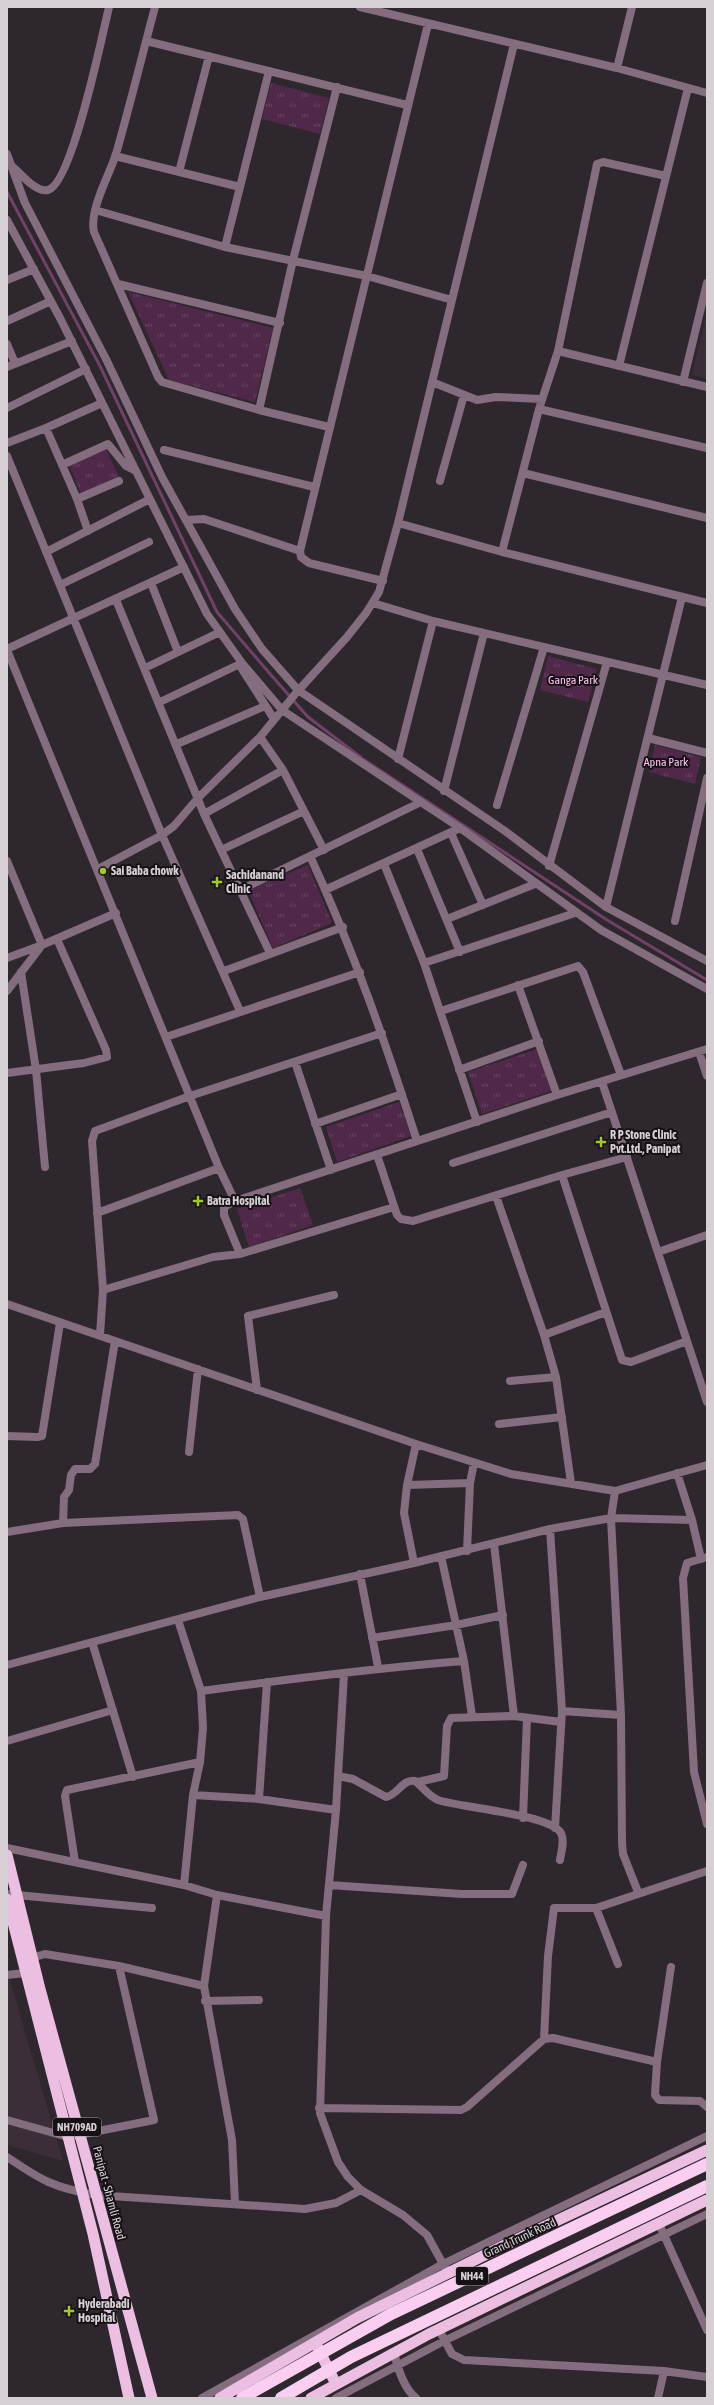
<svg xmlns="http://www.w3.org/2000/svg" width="714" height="2405" font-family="'Asap Condensed',sans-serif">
  <defs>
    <pattern id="park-tufts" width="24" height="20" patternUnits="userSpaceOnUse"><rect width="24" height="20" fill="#502849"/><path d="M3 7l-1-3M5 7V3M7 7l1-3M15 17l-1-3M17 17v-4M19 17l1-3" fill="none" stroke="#684662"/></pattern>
  </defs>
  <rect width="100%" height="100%" fill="#2f272e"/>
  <path fill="#3b2e39" d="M 707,311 L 707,379 L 692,375 Z
    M 7,1970 L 63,2161 L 7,2145 Z"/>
  <path fill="url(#park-tufts)" d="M 271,83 L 329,98 L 320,134 L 262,119 Z
    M 128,292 L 273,328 L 255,402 L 169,380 Z
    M 106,449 L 119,477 L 81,494 L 69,465 Z
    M 548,656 L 597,669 L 588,702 L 540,690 Z
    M 655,745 L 701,757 L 695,784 L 649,772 Z
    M 308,865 L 332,923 L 273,948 L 248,890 Z
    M 537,1049 L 551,1091 L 482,1114 L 468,1072 Z
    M 399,1102 L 411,1136 L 337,1162 L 326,1127 Z
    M 300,1188 L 313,1225 L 249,1247 L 237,1209 Z"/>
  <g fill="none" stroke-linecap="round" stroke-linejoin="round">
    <path stroke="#704268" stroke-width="3" d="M 7,192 L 100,366 L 217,612 L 271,675 L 308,717 L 363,759 L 607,920 L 707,980"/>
    <path stroke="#836d7e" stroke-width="8" d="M 155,7 C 142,56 130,105 116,154 C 109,176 89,210 94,232 L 158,377 L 162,382 L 259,410 L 329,427
      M 360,7 L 617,68 L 707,93
      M 146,41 L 407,105
      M 617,68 L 632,7
      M 7,154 L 25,203 L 106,359 L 162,477 L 235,609 L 262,649 L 298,690 L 505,831 L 606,907 L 707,961
      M 115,156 L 240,187
      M 13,167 C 21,174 36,193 48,190 C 72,184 102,36 109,7
      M 179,172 L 209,56
      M 95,210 L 225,247 L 367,276 L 452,300
      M 7,220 L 60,318 L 207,614 L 242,663 L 282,710 L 460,828 L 601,930 L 707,989
      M 225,247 L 269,71
      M 7,280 L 34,269
      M 118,284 L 280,323
      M 7,321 L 51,301
      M 7,344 L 15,363
      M 558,351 L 707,387
      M 619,366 L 688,88
      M 7,367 L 72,341
      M 432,382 L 477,400 L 496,397 L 542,399
      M 683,382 L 707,283
      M 7,408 L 86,369
      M 539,409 L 707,448
      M 259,410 L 293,260 L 337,87
      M 46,428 L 77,499 L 88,531
      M 7,443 L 46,428 L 102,403
      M 164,450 L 314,487
      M 7,456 L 162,835 L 240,1011
      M 62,465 L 108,444 L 126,466 L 136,471
      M 523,473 L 707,518
      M 440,481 L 464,395
      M 77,499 L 119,481
      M 186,520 L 204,519 L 300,551
      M 398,523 L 502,552 L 707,603
      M 46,552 L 150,499
      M 502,552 L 539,409 L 558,351 L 597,164 L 603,162 L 666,176
      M 383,581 L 309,563 L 301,557 L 300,551 L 428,24
      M 151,583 L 178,652
      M 60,585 L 149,542
      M 116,600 L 204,814 L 270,953
      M 373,603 L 433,621 L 707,685
      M 7,649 L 184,567
      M 7,650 L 219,1168 L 235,1201
      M 145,668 L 220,632
      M 242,669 L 274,719
      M 160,702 L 242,663
      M 260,737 L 283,770 L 324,850
      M 648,738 L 707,753
      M 177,744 L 265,706
      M 398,759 L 433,621
      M 444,791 L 484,633
      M 497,805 L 544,647
      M 204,814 L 283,770
      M 451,833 L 483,905
      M 417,849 L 460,952
      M 221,850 L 304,811
      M 310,856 C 353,949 386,1044 417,1141
      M 7,861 L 42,945 L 7,958
      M 384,864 L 424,963 L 477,1122
      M 549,866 L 607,662
      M 98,869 L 162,835 L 174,826 L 198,798 L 260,737 L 296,693 L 347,637 L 366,613 L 379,592 L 398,523 L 514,44
      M 240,890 L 419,803
      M 325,890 L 460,828
      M 606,907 L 682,597
      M 447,919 L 535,884
      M 675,921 L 707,778
      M 424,963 L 575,913
      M 224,971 L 343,927
      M 21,972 L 36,1070 L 45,1167
      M 518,985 L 557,1095
      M 7,991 L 42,945 L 116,913
      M 441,1011 L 578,966 L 583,972 L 621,1075
      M 166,1037 L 360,972
      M 699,1052 L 707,1076
      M 295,1062 L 331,1170
      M 459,1070 L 539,1041
      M 7,1073 L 84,1063 L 107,1057 L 106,1050 L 57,939
      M 602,1082 L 707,1402
      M 315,1124 L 402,1094
      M 377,1155 L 397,1215 L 401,1219 L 413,1221 L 562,1175 L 627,1157
      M 453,1163 L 612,1112
      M 562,1175 L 622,1360 L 631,1362 L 687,1341
      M 496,1196 L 544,1335 L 556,1377 L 571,1483
      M 97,1213 L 219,1168
      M 658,1252 L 707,1235
      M 240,1254 L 224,1215 L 224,1207 L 235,1201 L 557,1095 L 707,1049
      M 103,1290 L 213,1257 L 240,1254 L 394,1207
      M 7,1304 L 416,1444 L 511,1474 L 615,1491 L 707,1465
      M 100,1335 L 103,1290 L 92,1141 L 95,1131 L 190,1096 L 382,1033
      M 544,1335 L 606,1312
      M 510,1381 L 556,1377
      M 257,1390 L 248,1316 L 334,1295
      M 499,1424 L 562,1417
      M 7,1436 L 37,1437 L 42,1436 L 60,1323
      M 189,1452 L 198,1369
      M 677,1473 L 692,1520 L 701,1559
      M 407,1485 L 470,1483
      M 615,1491 L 611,1518 L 621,1715 L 622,1843 L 623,1854 L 638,1892
      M 63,1523 L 64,1497 L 69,1490 L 71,1475 L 75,1469 L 90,1469 L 95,1464 L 115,1341
      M 550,1529 L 562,1711 L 555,1828
      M 7,1532 L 63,1523 L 238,1515 L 243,1519 L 260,1597
      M 494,1544 L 514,1716
      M 467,1551 L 470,1483 L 474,1463
      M 441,1556 L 464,1661 L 472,1716
      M 707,1557 L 687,1563 L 683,1578 L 694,1772 L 707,1824
      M 414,1563 L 404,1513 L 407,1485 L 416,1444
      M 360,1574 L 378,1667
      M 178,1620 L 201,1691 L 203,1728 L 200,1762 L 193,1795 L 184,1885
      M 372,1638 L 456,1625 L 503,1615
      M 92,1642 L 133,1777
      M 7,1665 L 260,1597 L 414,1563 L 550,1529 L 611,1518 L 692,1520
      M 344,1674 L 336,1810 L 326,1916 L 320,2113 L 338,2162 L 348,2177 L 361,2190 L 403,2215 L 427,2235 L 448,2273
      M 201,1691 C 289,1679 376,1668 464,1661
      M 562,1711 L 621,1715
      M 7,1741 L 113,1710
      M 338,1776 L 353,1779 L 386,1797 C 398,1795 402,1779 415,1781 C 423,1787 428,1796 438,1800 C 462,1808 549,1814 561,1833 C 565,1841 561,1853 560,1860
      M 418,1782 L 444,1776 L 447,1726 L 451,1718 L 514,1716 L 561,1722
      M 193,1795 L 259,1799 L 336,1810
      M 259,1799 L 267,1682
      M 523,1818 L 527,1718
      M 7,1848 L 184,1885 L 217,1895 L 326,1916
      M 75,1862 L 65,1796 L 67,1790 L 200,1762
      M 329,1885 L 462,1894 L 512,1894 L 523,1865
      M 7,1894 L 152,1908
      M 217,1895 L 204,1986 L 232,2140 L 235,2203
      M 596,1908 L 618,1964
      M 28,1959 L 45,1954 L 119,1966 L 204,1986
      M 671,1967 L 657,2062 L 655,2095 L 659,2100 L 700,2101 L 707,2107
      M 7,1975 L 25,1973
      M 205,2001 L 259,2000
      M 544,2039 L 548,1956 L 554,1908 L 596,1908 L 707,1871
      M 319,2108 L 461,2110 L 467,2107 L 544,2039 L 553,2038 L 657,2062
      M 7,2120 L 68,2137 L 154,2120 L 119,1966
      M 7,2157 C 41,2180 54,2188 96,2195 L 305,2209 L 336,2203 L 361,2190
      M 659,2224 L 707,2330
      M 439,2330 L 452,2354 L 464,2360 L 664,2371 L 707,2377
      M 394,2352 C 397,2366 404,2389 416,2398
      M 336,2398 L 444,2341 L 707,2214
      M 658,2398 L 664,2371"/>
    <path stroke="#836d7e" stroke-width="8" d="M 202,2398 L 443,2264 L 707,2136"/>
    <path stroke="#ecbfe2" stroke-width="11" d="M 7,1855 L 40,1989 L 152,2398
      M 7,1899 L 93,2234 L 129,2398
      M 317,2346 L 336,2384
      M 220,2398 L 357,2318 L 507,2244 L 707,2150
      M 311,2398 L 429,2334 L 707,2200"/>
    <path stroke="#facef1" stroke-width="12" d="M 242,2398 L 391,2314 L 707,2164
      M 281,2398 L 351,2357 L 707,2186"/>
  </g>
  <g fill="#a2c928" stroke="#151114" stroke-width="1.5">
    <circle cx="103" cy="871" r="4"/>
    <path d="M215 876h4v4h4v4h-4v4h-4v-4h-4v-4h4z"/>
    <path d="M599 1136h4v4h4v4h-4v4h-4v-4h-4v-4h4z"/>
    <path d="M196 1195h4v4h4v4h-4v4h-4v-4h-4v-4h4z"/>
    <path d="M67 2305h4v4h4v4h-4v4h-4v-4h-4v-4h4z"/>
  </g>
  <g text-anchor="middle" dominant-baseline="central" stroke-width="4" stroke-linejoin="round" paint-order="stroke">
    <g fill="#151114" stroke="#9c979a" stroke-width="1">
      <rect x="53" y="2118" width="48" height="18" rx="3"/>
      <rect x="456" y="2267" width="32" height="18" rx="3"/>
    </g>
    <g font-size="11" font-weight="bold" fill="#d6d0d4">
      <text x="77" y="2127">NH709AD</text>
      <text x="472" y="2276">NH44</text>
    </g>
    <g font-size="12" fill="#fbc0f0" stroke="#151114">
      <text x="573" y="680">Ganga Park</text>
      <text x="666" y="762">Apna Park</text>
    </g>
    <g font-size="12" font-weight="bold" fill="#d6d0d4" stroke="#151114" text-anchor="start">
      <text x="111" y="871">Sai Baba chowk</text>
      <text x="226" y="875">Sachidanand<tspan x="226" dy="14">Clinic</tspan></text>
      <text x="610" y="1135">R P Stone Clinic<tspan x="610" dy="14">Pvt.Ltd., Panipat</tspan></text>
      <text x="207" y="1201">Batra Hospital</text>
      <text x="78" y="2304">Hyderabadi<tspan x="78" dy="14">Hospital</tspan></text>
    </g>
    <g font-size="12" fill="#d6d0d4" stroke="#151114">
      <text transform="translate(109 2193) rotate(75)">Panipat - Shamli Road</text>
      <text transform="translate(520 2238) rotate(-25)">Grand Trunk Road</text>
    </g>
  </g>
  <rect width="714" height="2405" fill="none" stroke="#d6d0d4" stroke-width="16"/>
</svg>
